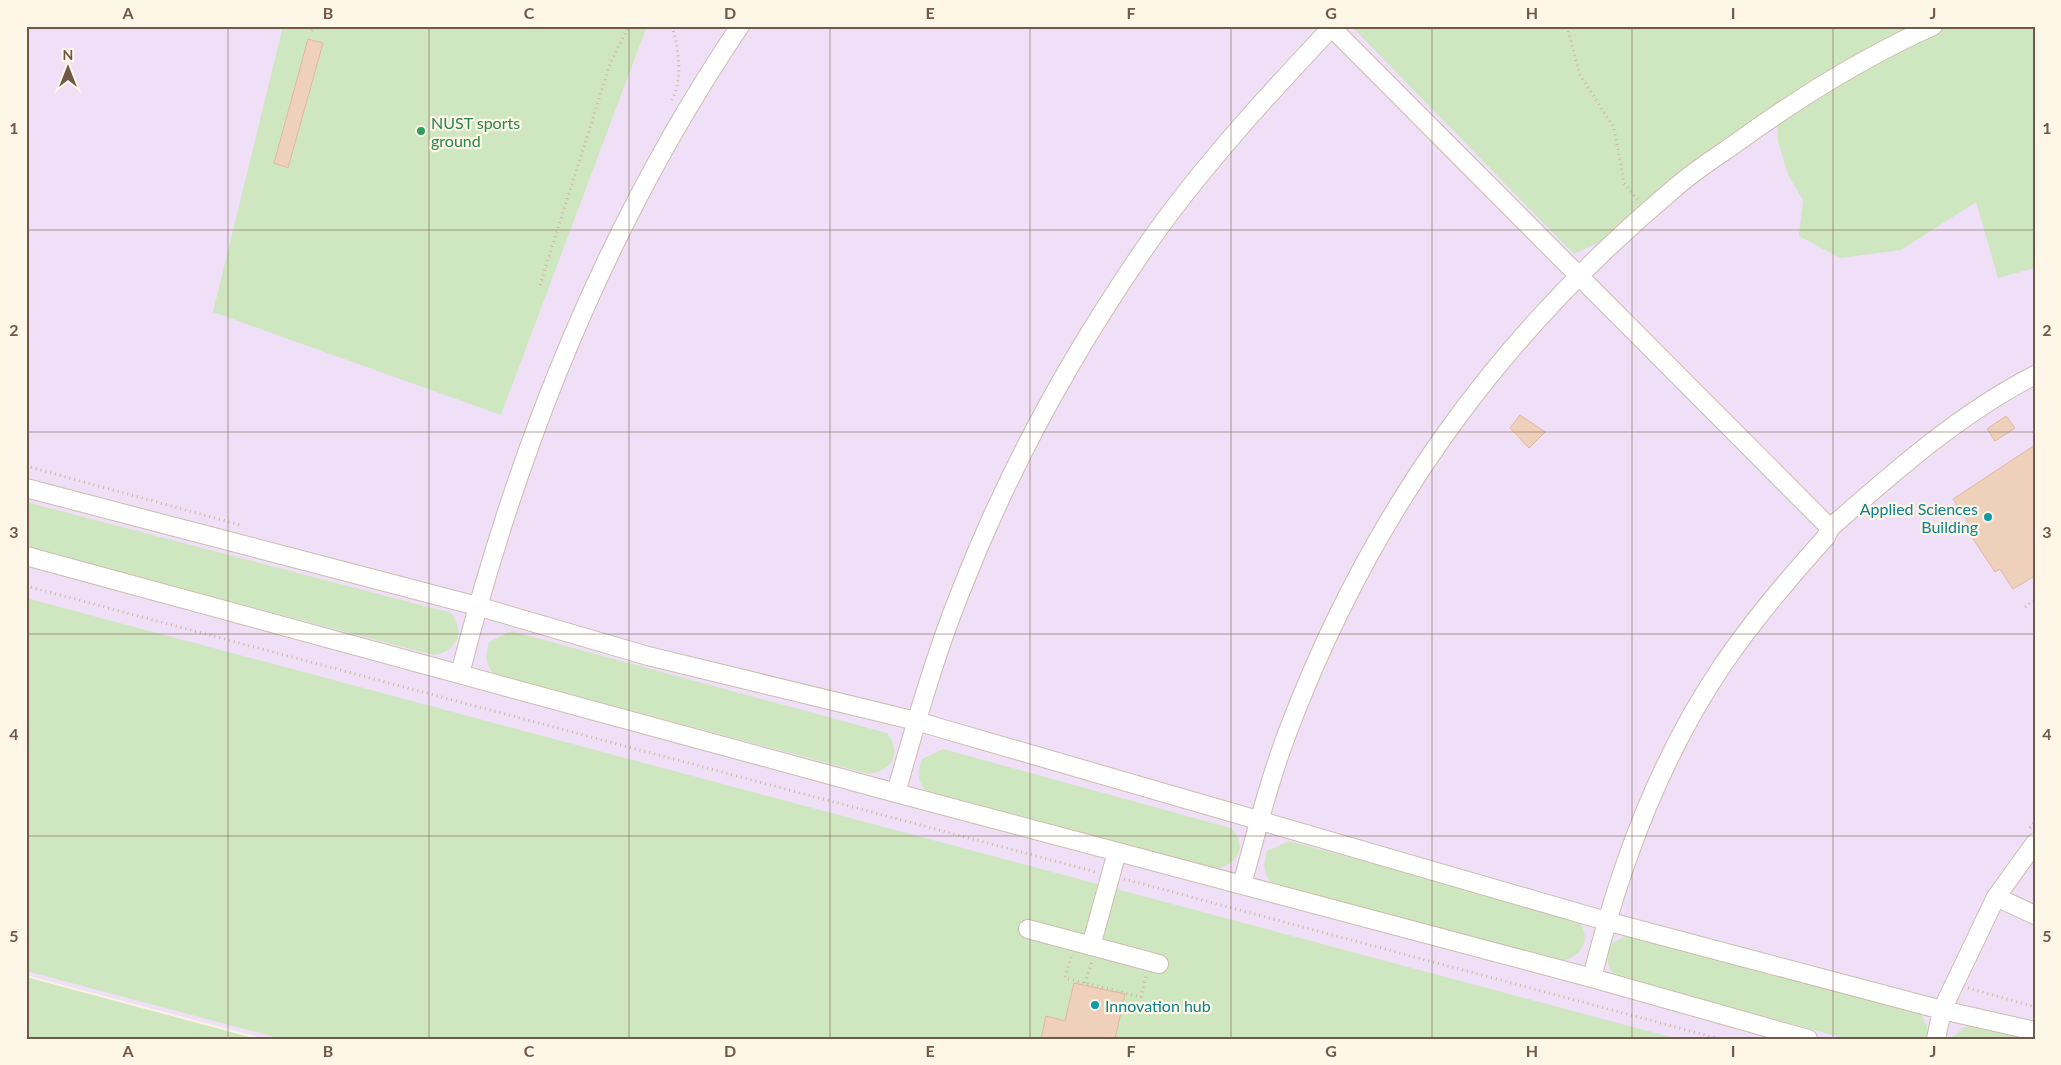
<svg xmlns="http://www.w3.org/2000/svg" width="2061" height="1065" font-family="Lato,sans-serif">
  <rect width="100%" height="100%" fill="#fbf2e2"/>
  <path fill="#efdff7" d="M 26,26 L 2035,26 L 2035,1039 L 266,1039 L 26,975 Z"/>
  <path fill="#cfe7c1" d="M 283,26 L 647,26 L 501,415 L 213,312 Z
    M 1351,26 L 2035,26 L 2035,268 L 1998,278 L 1976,202 L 1901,250 L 1840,258 L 1799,236 L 1803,200 L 1788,175 L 1778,141 L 1777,104 L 1673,180 L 1608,238 L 1574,254 Z
    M 26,502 L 451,613 C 466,633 457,651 434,655 L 26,548 Z
    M 26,598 L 1678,1039 L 282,1039 L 26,971 Z
    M 511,631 L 887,733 C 902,753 893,770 869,774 L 494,674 C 485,664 485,655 489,642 Z
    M 943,749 L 1231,828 C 1248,847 1238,865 1215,869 L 927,792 C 917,781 917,772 922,759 Z
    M 1289,841 L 1577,919 C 1593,939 1583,957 1560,961 L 1272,884 C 1263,873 1263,864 1267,851 Z
    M 1631,934 L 1920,1013 L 1927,1026 L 1927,1037 L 1847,1039 L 1615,976 C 1606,966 1606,957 1610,944 Z
    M 26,977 L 257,1039 L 26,1039 Z
    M 1975,1026 L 2023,1039 L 1950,1039 L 1965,1027 Z"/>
  <path fill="#efd1bb" stroke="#e1b89c" d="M 308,39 L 323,43 L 288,168 L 274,163 Z
    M 1520,415 L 1545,432 L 1529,448 L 1510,428 Z
    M 2006,416 L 2015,428 L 1995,441 L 1987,429 Z
    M 2035,445 L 2035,576 L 2013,589 L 2000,569 L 1995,572 L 1964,525 L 1968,522 L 1953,499 Z
    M 1074,983 L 1125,994 L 1115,1039 L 1041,1039 L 1046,1016 L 1065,1021 Z"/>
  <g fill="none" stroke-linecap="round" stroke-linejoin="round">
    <defs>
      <path id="minor" d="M 1330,26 L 1830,528
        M 26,488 L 477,606 L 648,656 L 916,721 L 1606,921 L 1942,1010 L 2035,1031
        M 26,556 L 896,793 L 1592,978 L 1808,1039
        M 460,674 C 518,445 607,223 740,26
        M 896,793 C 915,726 934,658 960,593 C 1009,467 1076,346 1154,235 C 1207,161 1269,94 1331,28
        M 1242,885 C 1256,833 1269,781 1288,731 C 1371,512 1497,337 1676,187 C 1693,172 1713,159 1732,146 C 1795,100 1862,58 1933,26
        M 1996,897 L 2035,915
        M 1028,929 L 1159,964
        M 1091,946 L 1117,852
        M 1592,978 C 1619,868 1658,761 1722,666 C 1753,620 1789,578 1826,537 L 1830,528 C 1894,472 1959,414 2035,375
        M 1936,1039 L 1942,1010 L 1996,897 L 2035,843"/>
    </defs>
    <use href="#minor" stroke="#cdbcac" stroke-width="20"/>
    <path stroke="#d3b49e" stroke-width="3" stroke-dasharray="1 4" stroke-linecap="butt" d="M 672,26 C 679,51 683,77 672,100
      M 1567,26 L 1580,75 L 1614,128 L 1624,183 L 1638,200
      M 312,31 L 314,26
      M 540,285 L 611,61 L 629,26
      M 26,466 L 240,525
      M 26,586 L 1096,872
      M 2025,607 L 2035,600
      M 2030,828 L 2035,822
      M 1124,879 L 1720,1039
      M 1071,957 L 1065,978 L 1141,997 L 1146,976
      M 1085,983 L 1092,962
      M 1968,988 L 2035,1007"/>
    <use href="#minor" stroke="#fff" stroke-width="18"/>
  </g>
  <path fill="none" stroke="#71594a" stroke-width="1" stroke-opacity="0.55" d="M 228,26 L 228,1039M 429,26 L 429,1039M 629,26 L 629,1039M 830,26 L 830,1039M 1030,26 L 1030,1039M 1231,26 L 1231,1039M 1432,26 L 1432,1039M 1632,26 L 1632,1039M 1833,26 L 1833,1039M 26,230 L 2035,230M 26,432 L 2035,432M 26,634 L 2035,634M 26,836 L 2035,836"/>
  <circle fill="#2e9e5b" stroke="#fef6e7" stroke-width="2" cx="421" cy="131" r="5"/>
  <g fill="#0f9aa8" stroke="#fef6e7" stroke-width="2">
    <circle cx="1988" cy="517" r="5"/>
    <circle cx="1095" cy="1005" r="5"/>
  </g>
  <g text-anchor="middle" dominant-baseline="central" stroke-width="4.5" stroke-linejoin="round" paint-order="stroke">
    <g font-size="16" fill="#27864d" stroke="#fef6e7" text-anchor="start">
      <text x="431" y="122">NUST sports<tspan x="431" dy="18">ground</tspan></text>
    </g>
    <g font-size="16" fill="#0d838f" stroke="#fef6e7" text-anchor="end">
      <text x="1978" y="508">Applied Sciences<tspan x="1978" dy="18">Building</tspan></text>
      <text x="1105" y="1005" text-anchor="start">Innovation hub</text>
    </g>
  </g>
  <rect width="2061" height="1065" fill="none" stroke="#fef6e7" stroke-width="55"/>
  <g transform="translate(68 68)" stroke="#fef6e7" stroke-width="4" paint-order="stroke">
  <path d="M0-4L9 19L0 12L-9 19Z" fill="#71594a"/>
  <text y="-8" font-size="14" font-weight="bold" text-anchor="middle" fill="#71594a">N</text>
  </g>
  <rect x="28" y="28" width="2006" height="1010" fill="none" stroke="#71594a" stroke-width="2"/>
  <g font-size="16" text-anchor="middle" font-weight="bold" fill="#71594a">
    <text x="128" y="19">A</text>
    <text x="328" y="19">B</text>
    <text x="529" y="19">C</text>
    <text x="730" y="19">D</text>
    <text x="930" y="19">E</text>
    <text x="1131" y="19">F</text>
    <text x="1331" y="19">G</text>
    <text x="1532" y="19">H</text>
    <text x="1733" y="19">I</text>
    <text x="1933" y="19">J</text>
    <text x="14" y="134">1</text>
    <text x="2047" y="134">1</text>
    <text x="14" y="336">2</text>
    <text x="2047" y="336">2</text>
    <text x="14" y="538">3</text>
    <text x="2047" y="538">3</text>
    <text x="14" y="740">4</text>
    <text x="2047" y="740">4</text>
    <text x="14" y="942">5</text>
    <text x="2047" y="942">5</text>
    <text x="128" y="1057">A</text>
    <text x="328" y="1057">B</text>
    <text x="529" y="1057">C</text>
    <text x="730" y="1057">D</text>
    <text x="930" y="1057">E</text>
    <text x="1131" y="1057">F</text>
    <text x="1331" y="1057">G</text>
    <text x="1532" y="1057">H</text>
    <text x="1733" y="1057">I</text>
    <text x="1933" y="1057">J</text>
  </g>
</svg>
